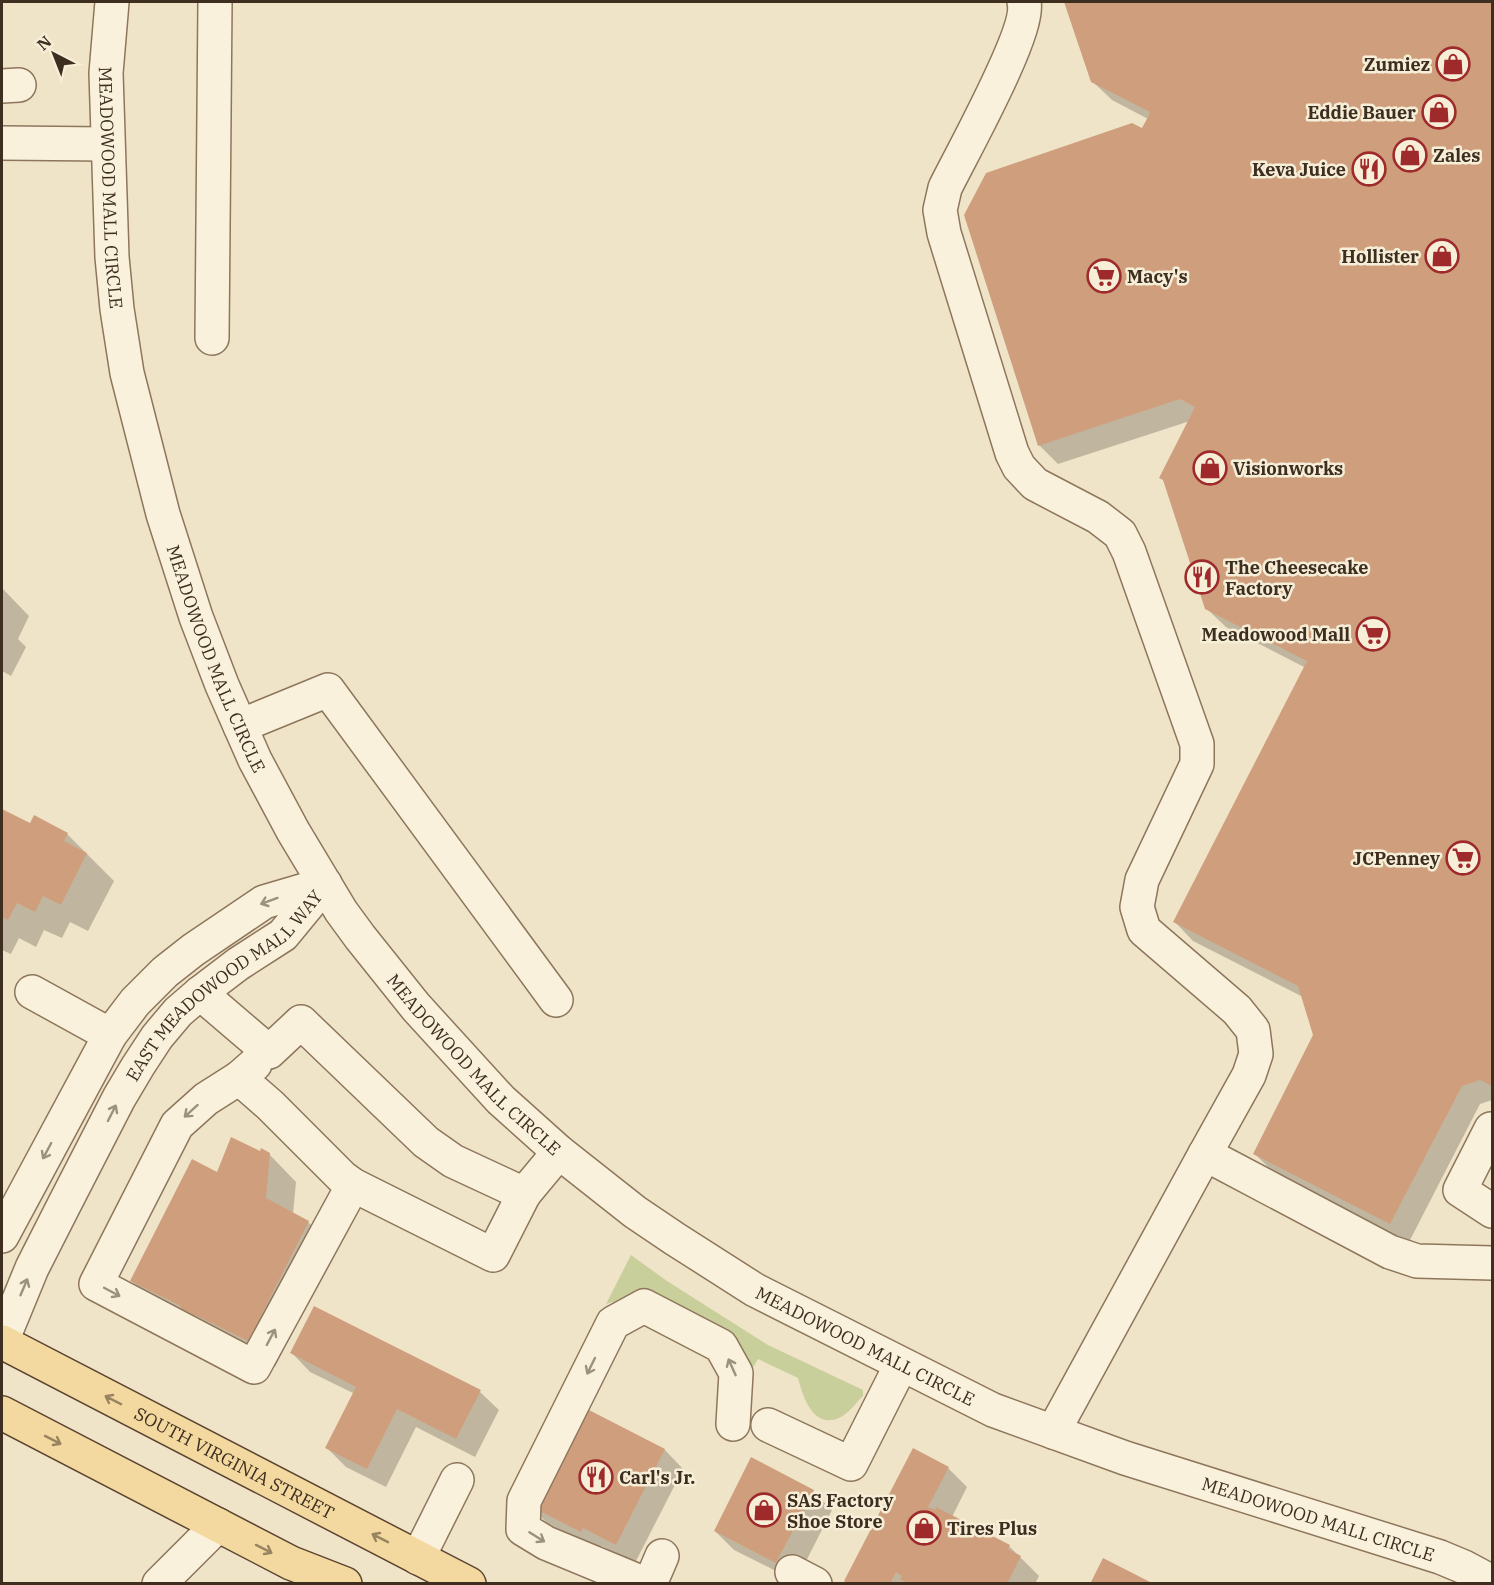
<svg xmlns="http://www.w3.org/2000/svg" width="1494" height="1585" font-family="'IBM Plex Serif',serif">
  <rect width="100%" height="100%" fill="#f0e4c8"/>
  <path fill="#c9cf9b" d="M 631,1255 L 667,1281 L 768,1345 L 863,1390 L 863,1396 C 856,1403 848,1414 839,1418 C 813,1429 803,1397 798,1378 L 758,1359 L 748,1376 L 631,1297 L 606,1304 Z"/>
  <path fill="#0003" d="M 1066,2 L 1492,2 L 1492,1100 L 1480,1104 L 1409,1242 L 1273,1172 L 1254,1153 L 1315,1035 L 1303,997 L 1193,941 L 1175,922 L 1306,668 L 1226,627 L 1206,608 L 1166,483 L 1160,477 L 1190,421 L 1058,464 L 1039,445 L 1142,130 L 1148,119 L 1112,100 L 1092,81 Z
    M 2,588 L 29,616 L 18,639 L 26,647 L 11,676 L 2,671 Z
    M 2,811 L 31,825 L 67,834 L 114,881 L 88,931 L 70,922 L 62,938 L 44,930 L 36,947 L 19,938 L 11,954 L 2,950 Z
    M 260,1153 L 269,1154 L 296,1182 L 293,1214 L 308,1222 L 335,1249 L 275,1367 L 159,1308 L 132,1281 Z
    M 315,1308 L 480,1392 L 499,1410 L 475,1457 L 416,1427 L 386,1487 L 346,1467 L 327,1448 L 355,1394 L 310,1372 L 292,1353 Z
    M 588,1411 L 665,1450 L 683,1469 L 635,1563 L 602,1546 L 600,1550 L 547,1523 L 528,1504 Z
    M 948,1468 L 967,1487 L 952,1517 L 1009,1546 L 1039,1576 L 1035,1584 L 849,1584 Z
    M 813,1491 L 832,1510 L 796,1581 L 734,1550 L 715,1531 Z"/>
  <path fill="#cf9f7d" d="M 1064,2 L 1492,2 L 1492,1086 L 1480,1080 L 1462,1086 L 1390,1224 L 1253,1154 L 1313,1035 L 1298,986 L 1173,922 L 1307,661 L 1205,609 L 1163,480 L 1159,478 L 1195,407 L 1180,399 L 1038,446 L 964,215 L 986,173 L 1132,123 L 1142,128 L 1148,117 L 1150,112 L 1091,82 Z
    M 2,809 L 30,823 L 34,815 L 68,833 L 64,841 L 87,853 L 61,905 L 43,896 L 35,912 L 17,903 L 8,920 L 2,917 Z
    M 231,1137 L 260,1151 L 261,1148 L 270,1153 L 266,1198 L 309,1221 L 248,1341 L 195,1315 L 194,1316 L 180,1309 L 181,1306 L 130,1281 L 192,1159 L 217,1172 Z
    M 314,1306 L 481,1390 L 456,1439 L 397,1409 L 367,1469 L 325,1448 L 356,1387 L 290,1353 Z
    M 587,1409 L 665,1449 L 616,1545 L 583,1528 L 581,1532 L 526,1504 Z
    M 913,1448 L 949,1467 L 928,1507 L 935,1510 L 936,1507 L 1010,1545 L 1008,1549 L 1021,1556 L 1007,1584 L 908,1584 L 900,1579 L 902,1576 L 896,1572 L 890,1584 L 849,1584 L 844,1581 Z
    M 751,1457 L 814,1490 L 776,1563 L 714,1531 Z
    M 1103,1558 L 1154,1584 L 1090,1584 Z"/>
  <g fill="none" stroke-linecap="round" stroke-linejoin="round">
    <defs>
      <g id="minor">
        <path id="s1" d="M 112,2 L 106,73 L 112,257 L 117,309 L 127,373 L 163,514 L 196,617 L 222,685 L 255,760 L 293,831 L 341,911 L 360,937 L 416,1007 L 501,1100 L 559,1152 L 635,1212 L 675,1239 L 755,1290 L 993,1410 L 1125,1458 L 1440,1557 L 1464,1567 L 1492,1582"/>
        <path d="M 1024,2 C 1031,31 961,155 945,188 L 940,210 L 944,233 L 1012,453 L 1019,467 L 1035,484 L 1098,517 L 1120,534 L 1129,552 L 1197,744 L 1197,764 L 1142,880 L 1137,907 L 1144,930 L 1237,1010 L 1253,1030 L 1256,1054 L 1249,1075 L 1205,1154 L 1390,1252 L 1417,1261 L 1492,1263"/>
        <path d="M 2,86 L 19,85"/>
        <path d="M 2,143 L 107,144"/>
        <path d="M 212,338 L 215,2"/>
        <path d="M 240,726 L 328,690 L 556,1000"/>
        <path d="M 32,992 L 110,1035"/>
        <path d="M 200,993 L 269,1052 L 301,1022 L 426,1142 L 453,1161 L 524,1194 L 559,1152"/>
        <path d="M 255,1064 L 239,1078 L 270,1105 L 342,1177 L 353,1185 L 493,1255 L 524,1194"/>
        <path d="M 239,1078 L 206,1099 L 177,1125 L 96,1284 L 254,1367 L 353,1185"/>
        <path d="M 1492,1130 L 1491,1129 L 1460,1190 L 1492,1211"/>
        <path d="M 2,1236 L 110,1035 L 135,1002 L 165,972 L 193,950 L 264,902 L 325,884"/>
        <path id="s2" d="M 2,1341 L 32,1268 L 64,1205 L 119,1098 L 138,1066 L 157,1037 L 178,1012 L 200,993 L 238,964 L 283,935 L 325,884"/>
        <path d="M 768,1425 L 851,1464 L 901,1365"/>
        <path d="M 1053,1432 L 1205,1154"/>
        <path d="M 418,1558 L 457,1480"/>
        <path d="M 792,1572 L 815,1584"/>
        <path d="M 159,1584 L 218,1525"/>
        <path d="M 645,1584 L 546,1543 L 523,1529 L 524,1501 L 613,1323 L 644,1306 L 721,1346 L 736,1373 L 733,1424"/>
        <path d="M 650,1584 L 662,1556"/>
      </g>
      <g id="major">
        <path id="s3" d="M 2,1342 L 469,1584"/>
        <path d="M 2,1413 L 291,1563 L 345,1584"/>
      </g>
    </defs>
    <use href="#minor" stroke="#8d765c" stroke-width="36"/>
    <use href="#major" stroke="#5b4430" stroke-width="36"/>
    <use href="#minor" stroke="#faf1dc" stroke-width="33"/>
    <use href="#major" stroke="#f3d9a0" stroke-width="33"/>
  </g>
  <defs><path id="oneway-shaft" d="M-6 0H5M1.5-3L5.5 0L1.5 3" fill="none" stroke-width="1.6" stroke-linecap="round" stroke-linejoin="round" transform="scale(1.5)"/></defs>
  <g stroke="#9c907e">
    <use href="#oneway-shaft" transform="translate(269 901) rotate(160)"/>
    <use href="#oneway-shaft" transform="translate(191 1111) rotate(138)"/>
    <use href="#oneway-shaft" transform="translate(112 1113) rotate(-63)"/>
    <use href="#oneway-shaft" transform="translate(47 1151) rotate(118)"/>
    <use href="#oneway-shaft" transform="translate(24 1287) rotate(-67)"/>
    <use href="#oneway-shaft" transform="translate(112 1292) rotate(28)"/>
    <use href="#oneway-shaft" transform="translate(271 1337) rotate(-62)"/>
    <use href="#oneway-shaft" transform="translate(591 1366) rotate(116)"/>
    <use href="#oneway-shaft" transform="translate(732 1367) rotate(-114)"/>
    <use href="#oneway-shaft" transform="translate(537 1537) rotate(32)"/>
  </g>
  <g stroke="#988460">
    <use href="#oneway-shaft" transform="translate(113 1400) rotate(-153)"/>
    <use href="#oneway-shaft" transform="translate(53 1440) rotate(27)"/>
    <use href="#oneway-shaft" transform="translate(380 1538) rotate(-153)"/>
    <use href="#oneway-shaft" transform="translate(264 1549) rotate(27)"/>
  </g>
  <defs>
    <symbol id="shop-ring" viewBox="-11 -11 22 22"><circle r="9.5" fill="#f7eed8" stroke="#9e2a2b" stroke-width="1.5"/><path d="M-5-2.5h2.3a2.7 3.5 0 0 1 5.4 0H5L5.5 6h-11ZM-1.5-2.5h3a1.5 2.3 0 0 0-3 0Z" fill="#9e2a2b"/></symbol>
    <symbol id="restaurant-ring" viewBox="-11 -11 22 22"><circle r="9.5" fill="#f7eed8" stroke="#9e2a2b" stroke-width="1.5"/><path d="M-5-6h1v4h1v-4h1v4h1v-4h1v5L-1.5 .5V6h-2V.5L-5-1ZM5-6V6H3V1.5H1.5Q1.5-4 5-6Z" fill="#9e2a2b"/></symbol>
    <symbol id="supermarket-ring" viewBox="-11 -11 22 22"><circle r="9.5" fill="#f7eed8" stroke="#9e2a2b" stroke-width="1.5"/><path d="M-6-5.5h2.5l.6 2H6L4.5 2H-2.5L-4.4-4H-6ZM-1.5 3.2a1.3 1.3 0 1 0 .1 0ZM3 3.2a1.3 1.3 0 1 0 .1 0Z" fill="#9e2a2b"/></symbol>
  </defs>
  <g fill-rule="evenodd">
    <use href="#shop-ring" x="1434" y="45" width="38" height="38"/>
    <use href="#shop-ring" x="1420" y="93" width="38" height="38"/>
    <use href="#shop-ring" x="1391" y="136" width="38" height="38"/>
    <use href="#restaurant-ring" x="1350" y="150" width="38" height="38"/>
    <use href="#shop-ring" x="1423" y="237" width="38" height="38"/>
    <use href="#supermarket-ring" x="1085" y="257" width="38" height="38"/>
    <use href="#shop-ring" x="1191" y="449" width="38" height="38"/>
    <use href="#restaurant-ring" x="1183" y="558" width="38" height="38"/>
    <use href="#supermarket-ring" x="1354" y="615" width="38" height="38"/>
    <use href="#supermarket-ring" x="1444" y="839" width="38" height="38"/>
    <use href="#restaurant-ring" x="577" y="1458" width="38" height="38"/>
    <use href="#shop-ring" x="745" y="1491" width="38" height="38"/>
    <use href="#shop-ring" x="905" y="1509" width="38" height="38"/>
  </g>
  <g text-anchor="middle" dominant-baseline="central" stroke-width="5" stroke-linejoin="round" paint-order="stroke">
    <g font-size="18" font-weight="bold" fill="#3d2e20" stroke="#f7eed8" text-anchor="start">
      <text x="1430" y="64" text-anchor="end">Zumiez</text>
      <text x="1416" y="112" text-anchor="end">Eddie Bauer</text>
      <text x="1433" y="155">Zales</text>
      <text x="1346" y="169" text-anchor="end">Keva Juice</text>
      <text x="1419" y="256" text-anchor="end">Hollister</text>
      <text x="1127" y="276">Macy's</text>
      <text x="1233" y="468">Visionworks</text>
      <text x="1225" y="567">The Cheesecake<tspan x="1225" dy="21">Factory</tspan></text>
      <text x="1350" y="634" text-anchor="end">Meadowood Mall</text>
      <text x="1440" y="858" text-anchor="end">JCPenney</text>
      <text x="619" y="1477">Carl's Jr.</text>
      <text x="787" y="1500">SAS Factory<tspan x="787" dy="21">Shoe Store</tspan></text>
      <text x="947" y="1528">Tires Plus</text>
    </g>
    <g font-size="18" fill="#3d2e20" stroke="#f7eed8">
      <text stroke="none"><textPath href="#s1" startOffset="186">MEADOWOOD MALL CIRCLE</textPath></text>
      <text stroke="none"><textPath href="#s1" startOffset="672">MEADOWOOD MALL CIRCLE</textPath></text>
      <text stroke="none"><textPath href="#s2" startOffset="426">EAST MEADOWOOD MALL WAY</textPath></text>
      <text stroke="none"><textPath href="#s1" startOffset="1158">MEADOWOOD MALL CIRCLE</textPath></text>
      <text stroke="none"><textPath href="#s1" startOffset="1644">MEADOWOOD MALL CIRCLE</textPath></text>
      <text stroke="none"><textPath href="#s3" startOffset="262">SOUTH VIRGINIA STREET</textPath></text>
      <text stroke="none"><textPath href="#s1" startOffset="2130">MEADOWOOD MALL CIRCLE</textPath></text>
    </g>
  </g>
  <rect width="1494" height="1585" fill="none" stroke="#3d2e20" stroke-width="6"/>
  <g transform="translate(54 54) rotate(318)" stroke="#f7eed8" stroke-width="4.5" paint-order="stroke">
  <path d="M0-4.5L10 22L0 15L-10 22Z" fill="#3d2e20"/>
  <text y="-9" font-size="16" font-weight="bold" text-anchor="middle" fill="#3d2e20">N</text>
  </g>
</svg>
